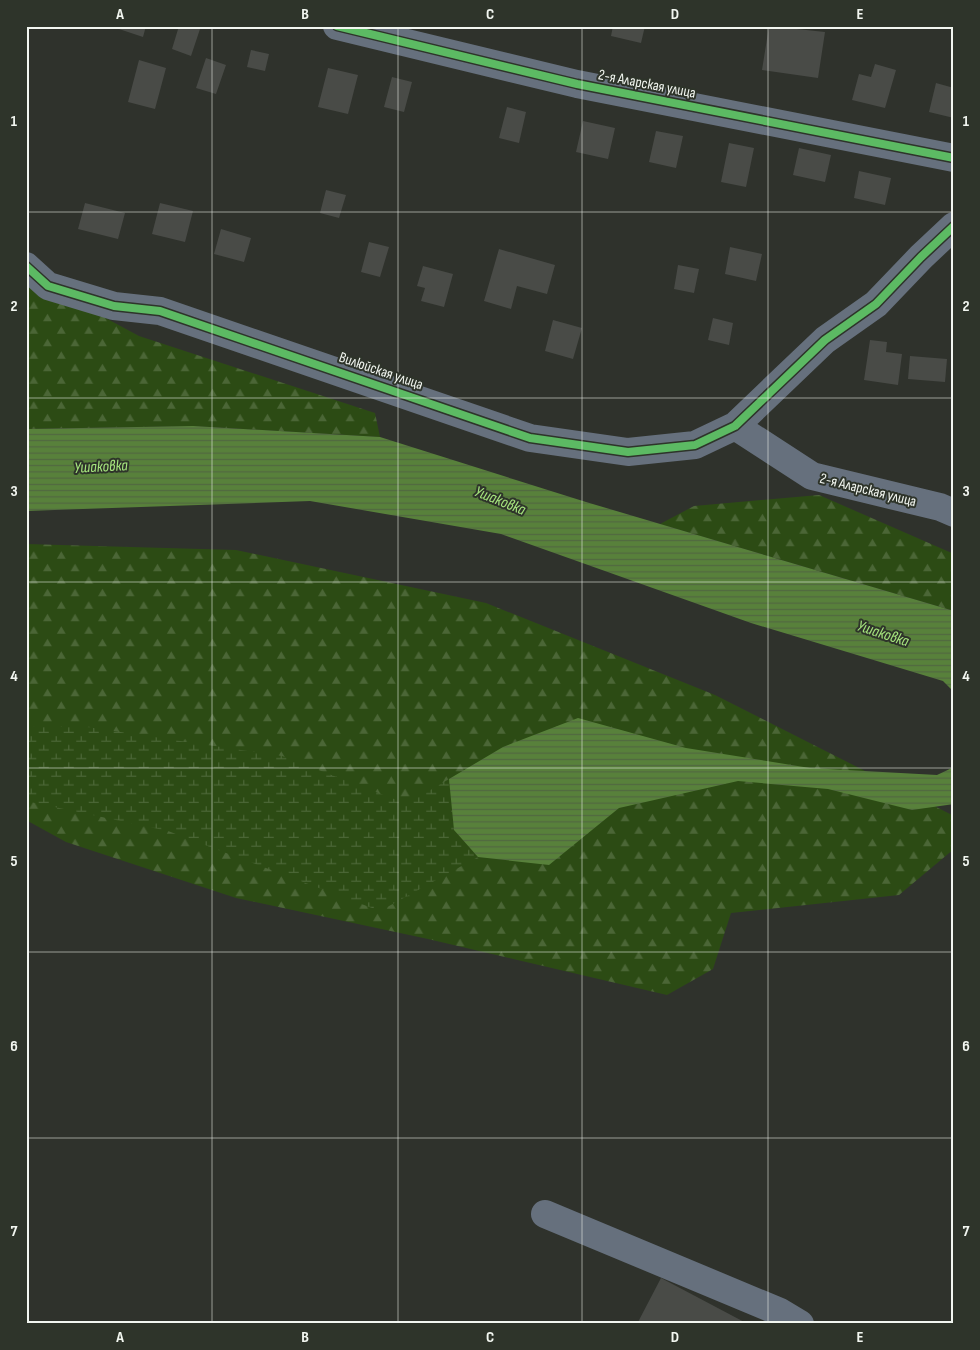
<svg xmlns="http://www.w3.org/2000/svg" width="980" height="1350" font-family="'Sofia Sans Condensed',sans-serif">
  <defs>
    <pattern id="forest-firs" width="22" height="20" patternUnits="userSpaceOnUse" patternTransform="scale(1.25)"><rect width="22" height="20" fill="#2c4b14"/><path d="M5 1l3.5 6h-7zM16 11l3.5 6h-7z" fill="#4b6636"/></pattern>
    <pattern id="wetland-marsh" width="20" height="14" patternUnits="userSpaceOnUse" patternTransform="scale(1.25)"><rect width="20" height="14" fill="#2c4b14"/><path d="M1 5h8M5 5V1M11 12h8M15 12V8" fill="none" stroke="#4b6636"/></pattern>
    <pattern id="water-rules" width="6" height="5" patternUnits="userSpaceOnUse" patternTransform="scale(1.25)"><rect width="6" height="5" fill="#58813b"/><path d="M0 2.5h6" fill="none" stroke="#516841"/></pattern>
  </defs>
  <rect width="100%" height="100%" fill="#2f322c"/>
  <path fill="url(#forest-firs)" d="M 26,275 L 139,336 L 375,413 L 380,437 L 193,426 L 26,429 Z
    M 819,495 L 954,554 L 954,611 L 660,524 L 694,506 Z
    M 26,544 L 236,550 L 486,603 L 715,695 L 954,816 L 954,849 L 899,895 L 731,913 L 713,969 L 667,995 L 428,939 L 236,898 L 66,842 L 26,820 Z"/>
  <path fill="url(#wetland-marsh)" d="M 26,726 L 87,727 L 282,756 L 407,804 L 449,779 L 454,830 L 478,857 L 380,911 L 168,831 L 26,801 Z"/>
  <path fill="url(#water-rules)" d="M 193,426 L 380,437 L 586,502 L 954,611 L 954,692 L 943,681 L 751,623 L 501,534 L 310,501 L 26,511 L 26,429 Z
    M 578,718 L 686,748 L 810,768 L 937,775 L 954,767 L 954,804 L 912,810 L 828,789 L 738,781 L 619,808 L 549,865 L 478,857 L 454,830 L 449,779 L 503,747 Z"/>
  <path fill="#494b47" d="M 110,26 L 146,26 L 143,37 Z
    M 179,26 L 201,26 L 191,56 L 172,49 Z
    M 613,26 L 645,26 L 641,43 L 611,36 Z
    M 769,26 L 825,32 L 818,78 L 762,70 Z
    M 251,50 L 269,54 L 265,71 L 247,67 Z
    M 206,58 L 226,65 L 216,94 L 196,88 Z
    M 139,60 L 166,68 L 155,109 L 128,102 Z
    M 875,64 L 896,70 L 885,108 L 852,100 L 859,74 L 871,77 Z
    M 328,68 L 358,75 L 348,114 L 318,107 Z
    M 392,77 L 412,82 L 404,112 L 384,107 Z
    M 936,83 L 954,88 L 954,118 L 929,112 Z
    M 507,107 L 526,112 L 519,143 L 499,138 Z
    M 583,121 L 615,128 L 608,159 L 576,152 Z
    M 656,131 L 683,136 L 676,168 L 649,162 Z
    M 729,143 L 754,148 L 746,187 L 721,182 Z
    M 799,148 L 831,155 L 825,182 L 793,175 Z
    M 859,171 L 891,178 L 885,205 L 854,198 Z
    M 326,190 L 346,195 L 339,218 L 320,213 Z
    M 85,203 L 125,213 L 118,239 L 78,229 Z
    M 160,203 L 193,211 L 185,242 L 152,234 Z
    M 221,229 L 251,238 L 244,262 L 214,254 Z
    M 369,242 L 389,247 L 380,277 L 361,272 Z
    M 730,247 L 762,254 L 756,281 L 725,274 Z
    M 499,249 L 555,265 L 547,294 L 517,286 L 511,309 L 484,301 Z
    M 678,265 L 699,269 L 694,293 L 674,289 Z
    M 423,266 L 453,274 L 444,307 L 421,301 L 425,288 L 417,286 Z
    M 713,318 L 733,323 L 729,345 L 708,340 Z
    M 553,320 L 582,328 L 573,359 L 545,351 Z
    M 870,340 L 887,342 L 886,352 L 902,354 L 898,385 L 864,380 Z
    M 910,356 L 947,359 L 945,382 L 908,379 Z
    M 661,1278 L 748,1324 L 637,1324 Z"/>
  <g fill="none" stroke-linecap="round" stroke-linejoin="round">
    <path stroke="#66707d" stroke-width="28" d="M 337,26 L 577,84 L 954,158
      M 26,266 L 48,286 L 114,306 L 160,311 L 530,438 L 628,452 L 695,445 L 735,426 L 825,340 L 876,304 L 921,257 L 954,226
      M 735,426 L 812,476 L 940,507 L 954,513
      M 545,1214 L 780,1312 L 800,1324"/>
    <defs>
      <path id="cycleway" d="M 337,26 L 577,84 L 954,158
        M 26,266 L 48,286 L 114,306 L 160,311 L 530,438 L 628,452 L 695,445 L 735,426 L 825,340 L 876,304 L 921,257 L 954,226"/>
    </defs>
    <use href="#cycleway" stroke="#2e342a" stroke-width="11"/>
    <use href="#cycleway" stroke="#5cba63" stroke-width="8"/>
  </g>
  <path fill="none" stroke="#f2f6f0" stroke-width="1" stroke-opacity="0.55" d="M 212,26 L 212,1324M 398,26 L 398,1324M 582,26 L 582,1324M 768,26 L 768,1324M 26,212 L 954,212M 26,398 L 954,398M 26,582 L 954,582M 26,768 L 954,768M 26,952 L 954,952M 26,1138 L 954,1138"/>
  <g text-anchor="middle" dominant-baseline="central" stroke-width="4" stroke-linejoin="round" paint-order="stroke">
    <g font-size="15" fill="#f2f6f0" stroke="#2e342a">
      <text transform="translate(647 84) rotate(11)">2-я Аларская улица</text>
      <text transform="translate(381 371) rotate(19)">Вилюйская улица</text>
      <text transform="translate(868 490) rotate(14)">2-я Аларская улица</text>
    </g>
    <g font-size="16" font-style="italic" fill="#a6e57e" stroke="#2e342a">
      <text transform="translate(101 467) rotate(-3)">Ушаковка</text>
      <text transform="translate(500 501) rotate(22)">Ушаковка</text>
      <text transform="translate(883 634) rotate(18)">Ушаковка</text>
    </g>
  </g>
  <rect width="980" height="1350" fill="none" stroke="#2e342a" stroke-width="55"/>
  <rect x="28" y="28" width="924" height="1294" fill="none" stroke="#f2f6f0" stroke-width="2"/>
  <g font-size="16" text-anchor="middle" font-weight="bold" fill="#f2f6f0">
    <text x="120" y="19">A</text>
    <text x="305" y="19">B</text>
    <text x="490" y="19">C</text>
    <text x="675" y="19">D</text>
    <text x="860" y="19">E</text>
    <text x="14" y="126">1</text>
    <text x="966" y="126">1</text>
    <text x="14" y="311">2</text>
    <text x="966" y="311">2</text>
    <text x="14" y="496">3</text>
    <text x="966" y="496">3</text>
    <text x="14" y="681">4</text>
    <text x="966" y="681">4</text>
    <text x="14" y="866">5</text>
    <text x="966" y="866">5</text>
    <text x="14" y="1051">6</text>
    <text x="966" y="1051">6</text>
    <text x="14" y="1236">7</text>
    <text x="966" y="1236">7</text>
    <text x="120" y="1342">A</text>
    <text x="305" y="1342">B</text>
    <text x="490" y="1342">C</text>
    <text x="675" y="1342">D</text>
    <text x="860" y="1342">E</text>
  </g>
</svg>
